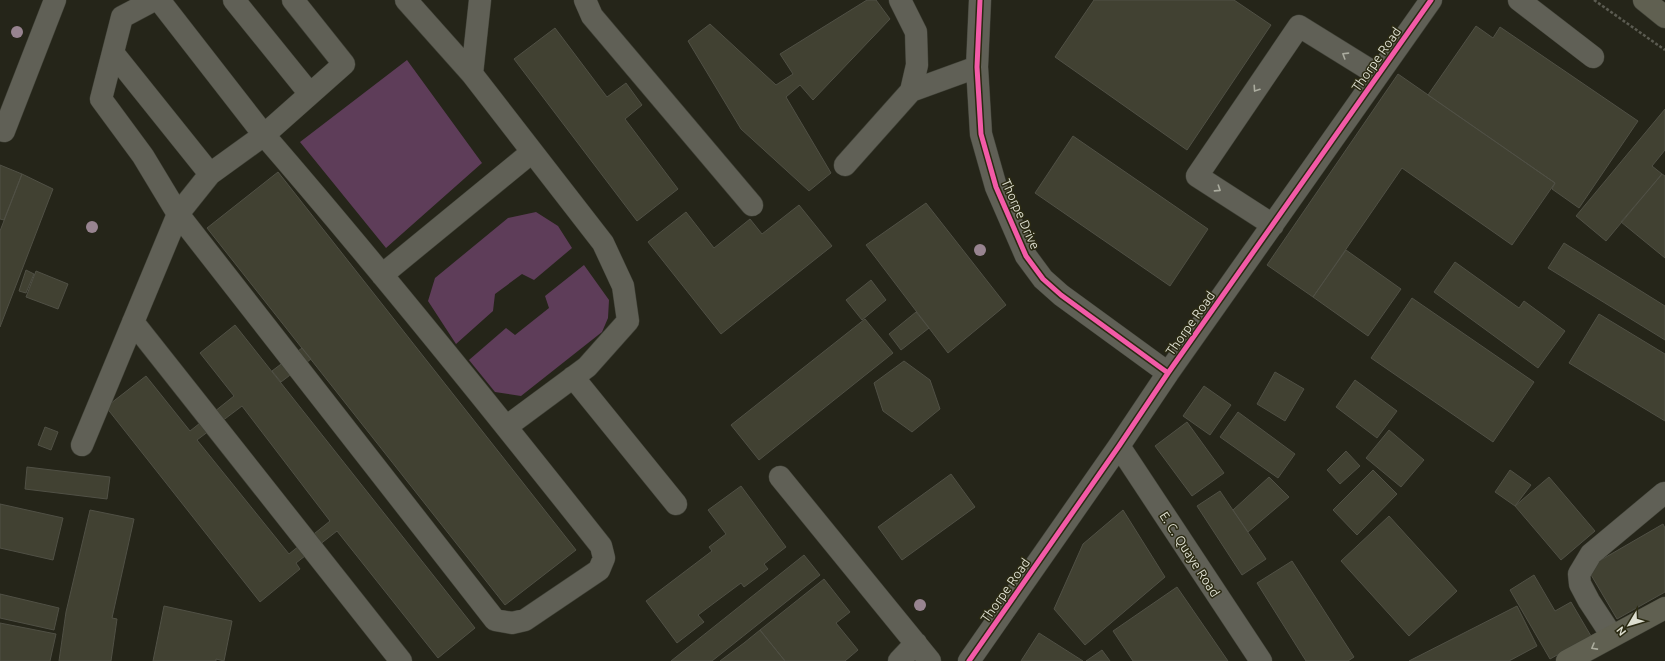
<svg xmlns="http://www.w3.org/2000/svg" width="1665" height="661" font-family="Ubuntu,sans-serif">
  <rect width="100%" height="100%" fill="#252519"/>
  <path fill="#5e3d59" d="M 407,60 L 482,163 L 386,248 L 300,142 Z
    M 536,212 L 558,226 L 572,248 L 534,280 L 522,274 L 495,294 L 493,311 L 456,344 L 428,301 L 435,278 L 508,218 Z
    M 584,265 L 609,300 L 608,318 L 602,332 L 521,396 L 495,392 L 469,360 L 506,328 L 515,335 L 549,308 L 545,296 Z"/>
  <path fill="#414132" stroke="#505045" fill-rule="evenodd" d="M 867,0 L 876,0 L 890,19 L 813,100 L 800,85 L 786,97 L 831,173 L 809,191 L 741,129 L 688,41 L 710,24 L 776,85 L 793,74 L 780,54 Z
    M 1094,0 L 1234,0 L 1271,25 L 1187,150 L 1055,57 Z
    M 1476,26 L 1493,38 L 1500,27 L 1638,121 L 1579,208 L 1552,189 L 1555,183 L 1428,95 Z
    M 555,28 L 607,97 L 626,83 L 642,105 L 625,119 L 678,189 L 637,221 L 514,59 Z
    M 1398,74 L 1555,183 L 1512,245 L 1402,168 L 1313,297 L 1267,265 Z
    M 1665,109 L 1665,150 L 1652,166 L 1662,174 L 1606,241 L 1576,216 Z
    M 1073,136 L 1208,229 L 1170,286 L 1035,193 Z
    M 0,165 L 22,174 L 4,220 L 0,219 Z
    M 278,172 L 576,550 L 505,605 L 207,228 Z
    M 22,174 L 53,189 L 0,327 L 0,231 Z
    M 1662,174 L 1665,176 L 1665,258 L 1621,222 Z
    M 926,203 L 1006,305 L 948,353 L 866,245 Z
    M 799,205 L 832,246 L 721,334 L 648,242 L 686,212 L 714,248 L 750,219 L 762,234 Z
    M 1564,243 L 1665,306 L 1665,340 L 1548,268 Z
    M 1346,250 L 1401,289 L 1368,336 L 1313,297 Z
    M 1455,262 L 1519,308 L 1524,301 L 1565,331 L 1538,368 L 1434,292 Z
    M 26,270 L 34,274 L 26,293 L 19,291 Z
    M 36,271 L 68,284 L 58,309 L 26,297 Z
    M 871,280 L 886,300 L 862,320 L 846,300 Z
    M 1412,298 L 1534,382 L 1493,442 L 1371,358 Z
    M 916,312 L 929,328 L 901,350 L 889,334 Z
    M 1599,314 L 1665,354 L 1665,421 L 1569,363 Z
    M 865,319 L 893,353 L 759,460 L 731,425 Z
    M 235,325 L 475,628 L 438,658 L 337,531 L 296,563 L 300,569 L 260,602 L 106,407 L 146,376 L 190,431 L 234,396 L 200,353 ZM 242,406 L 330,521 L 289,554 L 197,440 Z
    M 302,348 L 311,359 L 281,382 L 272,371 Z
    M 904,361 L 930,380 L 940,409 L 912,432 L 883,411 L 874,383 Z
    M 1275,372 L 1304,389 L 1285,421 L 1257,404 Z
    M 1355,380 L 1397,411 L 1377,438 L 1336,407 Z
    M 1204,386 L 1231,405 L 1210,435 L 1183,416 Z
    M 1238,412 L 1295,454 L 1278,478 L 1220,437 Z
    M 1187,422 L 1224,473 L 1192,496 L 1155,446 Z
    M 45,427 L 58,432 L 51,450 L 38,445 Z
    M 1389,430 L 1424,460 L 1401,487 L 1366,458 Z
    M 1346,451 L 1360,466 L 1340,484 L 1327,470 Z
    M 27,467 L 110,477 L 107,499 L 25,489 Z
    M 1373,470 L 1397,494 L 1357,535 L 1333,510 Z
    M 1510,470 L 1531,485 L 1515,506 L 1495,492 Z
    M 951,474 L 975,507 L 902,560 L 878,527 Z
    M 1269,477 L 1289,497 L 1248,532 L 1233,510 Z
    M 1549,477 L 1595,531 L 1561,560 L 1515,506 Z
    M 741,486 L 786,547 L 764,564 L 768,569 L 744,587 L 741,583 L 698,615 L 704,622 L 677,643 L 646,601 L 712,551 L 709,547 L 726,534 L 708,510 Z
    M 1220,491 L 1266,559 L 1242,575 L 1197,506 Z
    M 0,504 L 63,518 L 53,560 L 0,548 Z
    M 90,510 L 134,519 L 112,618 L 117,619 L 111,661 L 59,661 L 66,612 Z
    M 1123,510 L 1165,577 L 1085,645 L 1054,609 L 1083,544 Z
    M 1389,516 L 1457,591 L 1409,636 L 1341,561 Z
    M 1663,524 L 1665,528 L 1665,592 L 1617,619 L 1587,568 Z
    M 804,555 L 820,575 L 712,661 L 671,661 Z
    M 1292,561 L 1354,657 L 1348,661 L 1306,661 L 1257,583 Z
    M 1534,575 L 1555,611 L 1571,602 L 1591,636 L 1550,659 L 1510,590 Z
    M 824,579 L 850,612 L 836,623 L 858,650 L 845,661 L 785,661 L 760,630 Z
    M 1177,587 L 1228,661 L 1133,661 L 1113,631 Z
    M 0,594 L 59,608 L 54,630 L 0,618 Z
    M 164,606 L 232,621 L 224,661 L 216,659 L 216,661 L 153,661 Z
    M 1517,606 L 1537,646 L 1509,661 L 1409,661 Z
    M 0,623 L 56,634 L 50,661 L 0,661 Z
    M 760,630 L 785,661 L 720,661 L 744,643 Z
    M 1039,633 L 1083,661 L 1021,661 Z
    M 1102,650 L 1110,661 L 1086,661 Z"/>
  <g fill="none" stroke-linecap="round" stroke-linejoin="round">
    <defs>
      <path id="minor" d="M 159,0 L 264,135 L 344,64 L 293,0
        M 234,0 L 310,94
        M 406,0 L 472,74 L 603,243 L 623,286 L 628,321 L 587,367 L 506,427
        M 585,0 L 592,16 L 752,205
        M 980,0 L 977,67 L 981,134 L 996,187 L 1026,256 L 1043,279 L 1061,295 L 1168,373
        M 1519,0 L 1593,57
        M 113,53 L 210,174
        M 472,74 L 480,0
        M 911,91 L 977,67
        M 0,129 L 4,131 L 55,0
        M 845,165 L 911,91 L 917,65 L 916,32 L 900,0
        M 1273,225 L 1197,176 L 1299,26 L 1378,75
        M 382,275 L 532,152
        M 133,322 L 401,661
        M 573,377 L 676,504
        M 82,445 L 178,214 L 210,174 L 264,135 C 380,269 491,407 601,546 L 604,558 L 599,570 L 525,620 L 512,623 L 495,620 L 178,214 L 143,156 L 101,99 L 122,17 L 154,0
        M 1119,446 L 1261,661
        M 780,477 L 930,661
        M 1612,636 L 1589,601 L 1580,584 L 1579,574 L 1591,554 L 1664,493
        M 899,661 L 916,643
        M 969,661 L 1119,446 L 1168,373 L 1431,0"/>
      <path id="major" d="M 1644,0 L 1665,17
        M 1567,661 L 1665,608"/>
    </defs>
    <use href="#minor" stroke="#3f4036" stroke-width="23"/>
    <use href="#major" stroke="#3f4036" stroke-width="23"/>
    <path stroke="#5b5b51" stroke-width="2.5" stroke-dasharray="3 2" stroke-linecap="butt" d="M 1594,0 L 1665,50"/>
    <use href="#minor" stroke="#606056" stroke-width="22"/>
    <use href="#major" stroke="#606051" stroke-width="22"/>
    <defs>
      <path id="cycleway" d="M 980,0 L 977,67 L 981,134 L 996,187 L 1026,256 L 1043,279 L 1061,295 L 1168,373
        M 969,661 L 1119,446 L 1168,373 L 1431,0"/>
    </defs>
    <use href="#cycleway" stroke="#2b2a13" stroke-width="8"/>
    <use href="#cycleway" stroke="#f35aa7" stroke-width="5"/>
  </g>
  <g fill="#988490">
    <circle cx="17" cy="32" r="6"/>
    <circle cx="92" cy="227" r="6"/>
    <circle cx="980" cy="250" r="6"/>
    <circle cx="920" cy="605" r="6"/>
  </g>
  <defs><path id="oneway-chevron" d="M-2-3.5L2.5 0L-2 3.5" fill="none" stroke-width="1.6" stroke-linecap="round" stroke-linejoin="round"/></defs>
  <g stroke="#abac9f">
    <use href="#oneway-chevron" transform="translate(1345 55) rotate(-148)"/>
    <use href="#oneway-chevron" transform="translate(1256 89) rotate(124)"/>
    <use href="#oneway-chevron" transform="translate(1218 189) rotate(33)"/>
  </g>
  <use stroke="#abac9d" href="#oneway-chevron" transform="translate(1594 647) rotate(151)"/>
  <g text-anchor="middle" dominant-baseline="central" stroke-width="3" stroke-linejoin="round" paint-order="stroke">
    <g font-size="13" fill="#ddded0" stroke="#2b2a13">
      <text transform="translate(1376 59) rotate(-55)">Thorpe Road</text>
      <text transform="translate(1021 214) rotate(66)">Thorpe Drive</text>
      <text transform="translate(1190 323) rotate(-55)">Thorpe Road</text>
      <text transform="translate(1190 554) rotate(57)">E. C. Quaye Road</text>
      <text transform="translate(1005 590) rotate(-55)">Thorpe Road</text>
    </g>
  </g>
  <g transform="translate(1629 625) rotate(232)" stroke="#2b2a13" stroke-width="3" paint-order="stroke">
  <path d="M0-3L7 15L0 10L-7 15Z" fill="#ddded0"/>
  <text y="-6" font-size="11" font-weight="bold" text-anchor="middle" fill="#ddded0">N</text>
  </g>
</svg>
